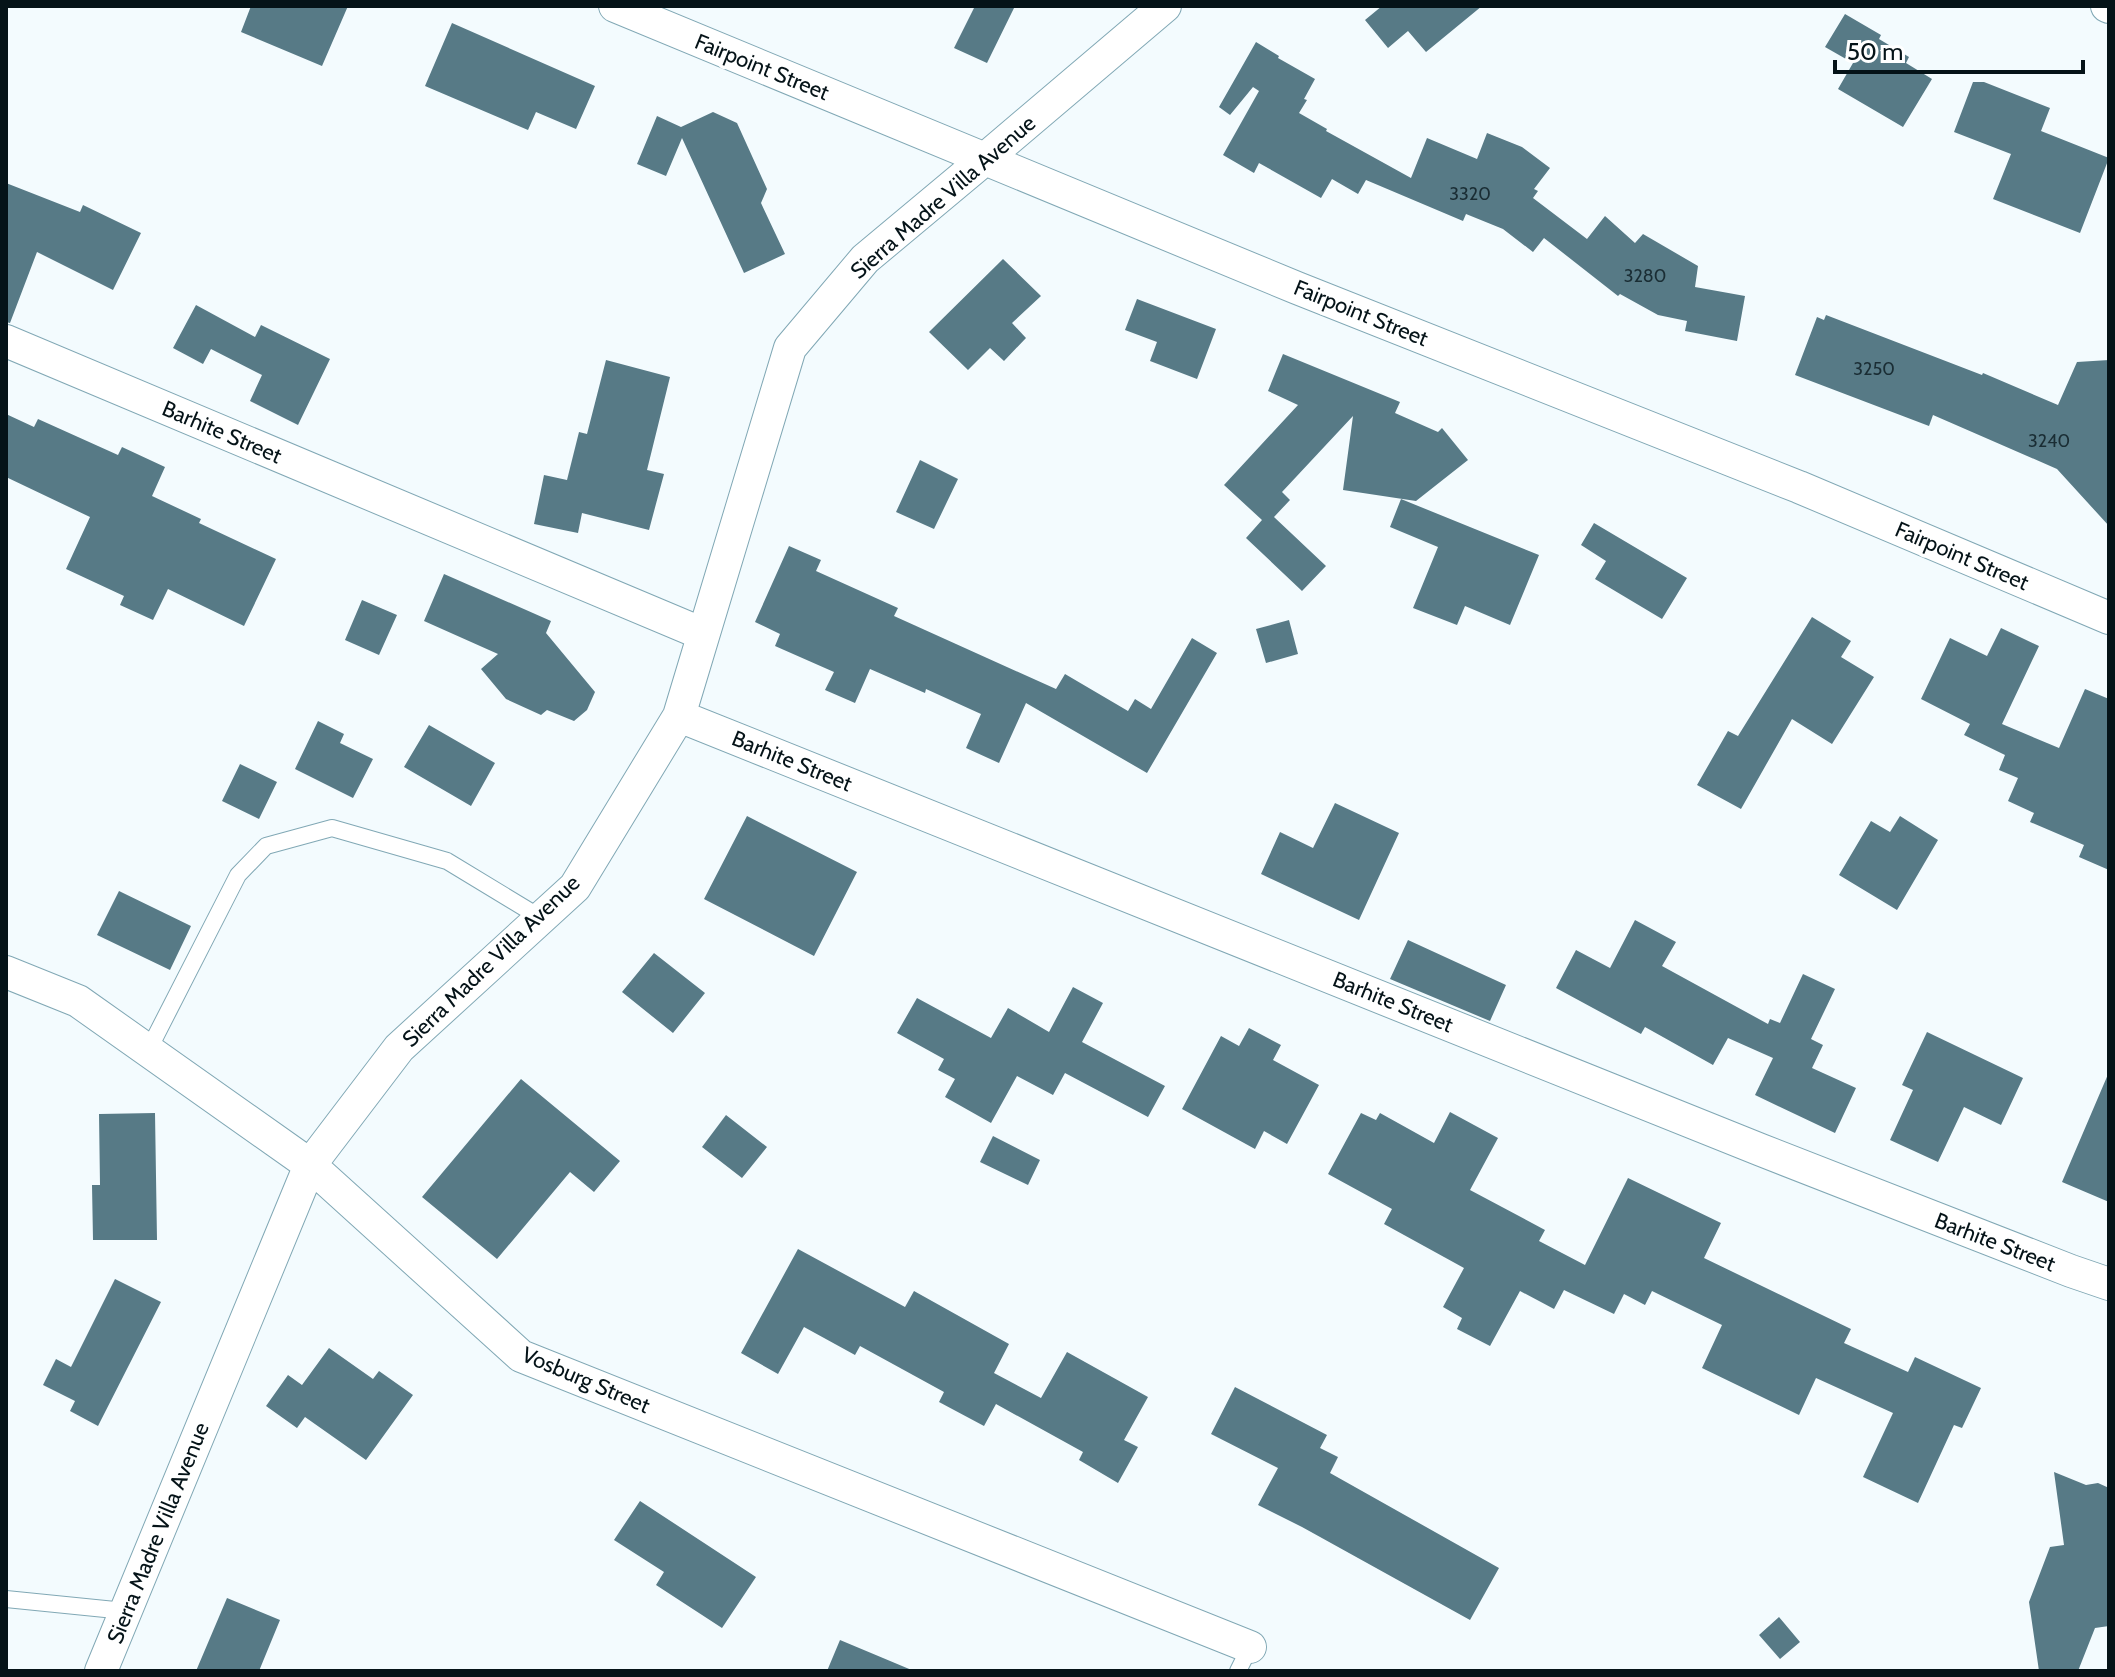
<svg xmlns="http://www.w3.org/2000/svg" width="2115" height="1677" font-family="Cabin,sans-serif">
  <rect width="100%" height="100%" fill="#f3fbfe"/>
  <path fill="#577a86" d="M 251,6 L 348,6 L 322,66 L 241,32 Z
    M 975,6 L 1015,6 L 987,63 L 954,48 Z
    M 1382,6 L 1482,6 L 1426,52 L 1408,31 L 1388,48 L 1365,20 Z
    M 1845,14 L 1881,35 L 1879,39 L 1909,57 L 1906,63 L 1932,79 L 1903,127 L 1838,89 L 1853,63 L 1825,47 Z
    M 452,23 L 595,86 L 576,129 L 536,112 L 528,130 L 425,86 Z
    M 1256,42 L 1279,56 L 1278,58 L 1315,79 L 1304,99 L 1307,100 L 1299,113 L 1327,129 L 1326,131 L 1411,178 L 1427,138 L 1477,159 L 1487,133 L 1522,147 L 1550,168 L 1534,189 L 1538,191 L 1533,198 L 1587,239 L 1605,216 L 1635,243 L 1643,234 L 1698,266 L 1695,287 L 1745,296 L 1737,341 L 1685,331 L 1687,321 L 1658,315 L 1620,294 L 1618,296 L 1544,238 L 1533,252 L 1503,229 L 1466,214 L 1463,221 L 1366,180 L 1358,194 L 1332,179 L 1321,198 L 1259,163 L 1254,173 L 1223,155 L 1259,91 L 1253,87 L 1230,115 L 1219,107 Z
    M 1973,82 L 1984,82 L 2050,108 L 2041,131 L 2109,158 L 2080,233 L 1993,199 L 2011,154 L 1954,132 Z
    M 713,112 L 737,123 L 767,189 L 761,203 L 785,254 L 744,273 L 682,138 L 666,176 L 637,164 L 657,116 L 681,127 Z
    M 6,183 L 80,212 L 83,205 L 141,233 L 113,290 L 37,252 L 10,323 L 6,322 Z
    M 1003,259 L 1041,296 L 1012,323 L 1026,338 L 1004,361 L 990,348 L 968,370 L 929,332 Z
    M 1137,299 L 1216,329 L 1197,379 L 1150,361 L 1157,342 L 1125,330 Z
    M 196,305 L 255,337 L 261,325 L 330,359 L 298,425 L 250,401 L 262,375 L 211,349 L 203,364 L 173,348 Z
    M 1826,315 L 1982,375 L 1983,373 L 2058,405 L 2077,362 L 2109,360 L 2109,526 L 2057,469 L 1933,415 L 1929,426 L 1795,375 L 1817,317 L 1824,320 Z
    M 1283,354 L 1400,402 L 1395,413 L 1438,432 L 1442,428 L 1468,460 L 1416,501 L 1343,490 L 1353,416 L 1282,492 L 1290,500 L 1274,517 L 1326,566 L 1302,591 L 1246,538 L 1262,520 L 1224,485 L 1298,405 L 1268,391 Z
    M 606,360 L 670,377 L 647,470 L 664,474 L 649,530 L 582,513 L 578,533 L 534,524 L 544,475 L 567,480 L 579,432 L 587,434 Z
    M 6,414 L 34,427 L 38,419 L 118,455 L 122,447 L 165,467 L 152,496 L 201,519 L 199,523 L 276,559 L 244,626 L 168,589 L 153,620 L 120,605 L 124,596 L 66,569 L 90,517 L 6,477 Z
    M 920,460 L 958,479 L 934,529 L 896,512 Z
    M 1401,499 L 1539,555 L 1510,625 L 1465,606 L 1457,625 L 1413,608 L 1438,547 L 1390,527 Z
    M 1594,523 L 1687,578 L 1662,619 L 1595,579 L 1606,561 L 1581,545 Z
    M 789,546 L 821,560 L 816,571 L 898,608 L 894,616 L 1056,689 L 1065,674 L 1128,711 L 1135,699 L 1151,709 L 1192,638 L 1217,653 L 1147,773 L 1026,703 L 999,763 L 966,748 L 981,714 L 926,689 L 925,693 L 870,669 L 855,703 L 825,690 L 834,672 L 775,646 L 780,634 L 755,622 Z
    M 444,574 L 551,621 L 546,633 L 595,692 L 587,710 L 574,721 L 547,710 L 541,715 L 506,699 L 481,669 L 498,654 L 424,621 Z
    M 362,600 L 397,615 L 379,655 L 345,640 Z
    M 1812,617 L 1851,641 L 1841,657 L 1874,677 L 1832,744 L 1792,719 L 1741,809 L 1697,785 L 1728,731 L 1738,736 Z
    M 1289,620 L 1298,654 L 1266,663 L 1256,629 Z
    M 2001,628 L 2039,646 L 2002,724 L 2059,748 L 2085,689 L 2109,699 L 2109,870 L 2079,857 L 2084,845 L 2030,822 L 2034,813 L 2008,801 L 2018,778 L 1999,770 L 2005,755 L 1964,735 L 1970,724 L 1921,699 L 1950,638 L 1987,656 Z
    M 318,721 L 344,734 L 340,743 L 373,759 L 353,798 L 295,769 Z
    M 429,725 L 495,763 L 471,806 L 404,767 Z
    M 240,764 L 277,782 L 259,819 L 222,801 Z
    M 1335,803 L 1399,833 L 1359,920 L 1261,874 L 1280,832 L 1313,848 Z
    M 747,816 L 857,872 L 814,956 L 704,899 Z
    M 1900,816 L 1938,840 L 1897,910 L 1839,875 L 1871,821 L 1890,832 Z
    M 119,891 L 191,926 L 170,970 L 97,935 Z
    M 1635,920 L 1676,942 L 1662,966 L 1768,1024 L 1770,1019 L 1780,1023 L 1803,974 L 1835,989 L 1811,1039 L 1823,1045 L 1812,1068 L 1856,1088 L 1835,1133 L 1755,1095 L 1773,1058 L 1728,1038 L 1713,1065 L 1645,1027 L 1641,1034 L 1556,988 L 1576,950 L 1610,968 Z
    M 1408,940 L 1506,985 L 1490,1021 L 1390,979 Z
    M 654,953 L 705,993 L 673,1033 L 622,992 Z
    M 1073,987 L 1103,1003 L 1082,1042 L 1165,1086 L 1148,1117 L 1065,1073 L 1053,1095 L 1017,1076 L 991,1123 L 945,1097 L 955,1079 L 938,1070 L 944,1059 L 897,1033 L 917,998 L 991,1038 L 1008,1008 L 1049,1032 Z
    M 1249,1028 L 1281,1045 L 1273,1060 L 1319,1085 L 1287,1144 L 1264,1131 L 1255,1149 L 1182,1109 L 1221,1036 L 1239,1046 Z
    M 1927,1032 L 2023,1078 L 2001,1125 L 1964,1107 L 1938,1162 L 1890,1140 L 1913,1090 L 1902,1085 Z
    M 2109,1072 L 2109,1202 L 2062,1182 Z
    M 521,1079 L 620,1161 L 594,1192 L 570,1172 L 497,1259 L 422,1197 Z
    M 1450,1112 L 1498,1138 L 1470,1190 L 1545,1230 L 1539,1241 L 1585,1265 L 1628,1178 L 1721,1223 L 1704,1258 L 1851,1329 L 1844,1343 L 1908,1372 L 1915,1357 L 1981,1388 L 1962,1428 L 1954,1425 L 1918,1503 L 1863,1477 L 1893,1413 L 1816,1378 L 1799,1415 L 1702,1368 L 1722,1325 L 1652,1291 L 1645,1305 L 1624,1294 L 1614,1314 L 1564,1290 L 1554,1309 L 1520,1291 L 1490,1346 L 1457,1329 L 1462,1318 L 1443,1307 L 1464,1268 L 1384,1224 L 1392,1209 L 1328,1174 L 1361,1113 L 1376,1120 L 1380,1113 L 1434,1143 Z
    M 155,1113 L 157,1240 L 93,1240 L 92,1185 L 100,1185 L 99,1114 Z
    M 726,1115 L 767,1147 L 742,1178 L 702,1147 Z
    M 993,1136 L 1040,1160 L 1028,1185 L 980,1162 Z
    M 798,1249 L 905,1307 L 914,1291 L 1009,1344 L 994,1373 L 1041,1398 L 1067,1352 L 1148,1397 L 1124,1440 L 1138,1447 L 1118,1483 L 1079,1460 L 1083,1452 L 996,1404 L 984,1426 L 939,1402 L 944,1392 L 860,1346 L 855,1355 L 804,1327 L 778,1374 L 741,1353 Z
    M 115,1279 L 161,1302 L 98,1426 L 70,1411 L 75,1401 L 43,1385 L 56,1359 L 71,1367 Z
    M 329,1348 L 373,1379 L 379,1371 L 413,1395 L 366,1460 L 305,1417 L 297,1428 L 266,1406 L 288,1375 L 302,1385 Z
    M 1235,1387 L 1327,1435 L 1320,1448 L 1338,1457 L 1330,1473 L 1499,1568 L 1470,1620 L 1302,1527 L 1258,1505 L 1278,1468 L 1211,1434 Z
    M 2054,1472 L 2086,1485 L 2098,1483 L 2109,1488 L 2109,1626 L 2095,1628 L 2078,1671 L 2039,1671 L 2029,1602 L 2050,1547 L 2064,1545 Z
    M 640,1501 L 756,1577 L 722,1628 L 656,1585 L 664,1572 L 614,1540 Z
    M 227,1598 L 280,1620 L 259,1671 L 196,1671 Z
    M 1779,1617 L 1800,1642 L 1780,1659 L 1759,1635 Z
    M 840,1640 L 914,1671 L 827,1671 Z"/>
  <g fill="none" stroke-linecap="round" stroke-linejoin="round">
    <defs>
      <path id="service" d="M 148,1051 L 238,875 L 266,846 L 332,828 L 447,861 L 541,918
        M 6,1599 L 125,1611
        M 1238,1671 L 1250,1647"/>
      <path id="minor" d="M 615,6 L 1297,288 L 1799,487 L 2109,618
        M 2107,6 L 2109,7
        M 6,341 L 703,634
        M 679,716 L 1761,1150 L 2071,1271 L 2109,1284
        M 6,972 L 78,1001 L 310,1165 L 521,1356 L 1250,1647
        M 101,1671 L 310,1165 L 399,1048 L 575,887 L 679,716 L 790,348 L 865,259 L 986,158 L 1165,6"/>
    </defs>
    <use href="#service" stroke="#81a8b5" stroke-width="18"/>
    <use href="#minor" stroke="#81a8b5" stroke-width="34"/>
    <use href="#service" stroke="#fff" stroke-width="16"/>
    <use href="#minor" stroke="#fff" stroke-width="32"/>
  </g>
  <g text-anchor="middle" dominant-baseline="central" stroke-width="7" stroke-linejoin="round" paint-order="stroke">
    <g font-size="18" fill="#1a2d34">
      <text x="1470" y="194">3320</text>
      <text x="1645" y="276">3280</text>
      <text x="1874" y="369">3250</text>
      <text x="2049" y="441">3240</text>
    </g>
    <g font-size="22" fill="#051318" stroke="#fff">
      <text transform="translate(762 67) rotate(22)">Fairpoint Street</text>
      <text transform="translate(943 197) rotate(-41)">Sierra Madre Villa Avenue</text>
      <text transform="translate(1361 313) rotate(22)">Fairpoint Street</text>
      <text transform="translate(222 432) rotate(23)">Barhite Street</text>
      <text transform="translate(1962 556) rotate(23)">Fairpoint Street</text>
      <text transform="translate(792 761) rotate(22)">Barhite Street</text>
      <text transform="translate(491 961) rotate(-44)">Sierra Madre Villa Avenue</text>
      <text transform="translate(1393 1002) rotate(22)">Barhite Street</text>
      <text transform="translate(1995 1242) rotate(21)">Barhite Street</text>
      <text transform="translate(586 1380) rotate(23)">Vosburg Street</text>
      <text transform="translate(158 1533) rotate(-68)">Sierra Madre Villa Avenue</text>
    </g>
  </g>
  <rect width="2115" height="1677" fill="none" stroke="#051318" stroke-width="16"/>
  <path d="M1835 60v12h248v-12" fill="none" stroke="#051318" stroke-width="4"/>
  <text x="1847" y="60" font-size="24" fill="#051318" stroke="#ffffff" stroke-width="6" paint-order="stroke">50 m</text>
</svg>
